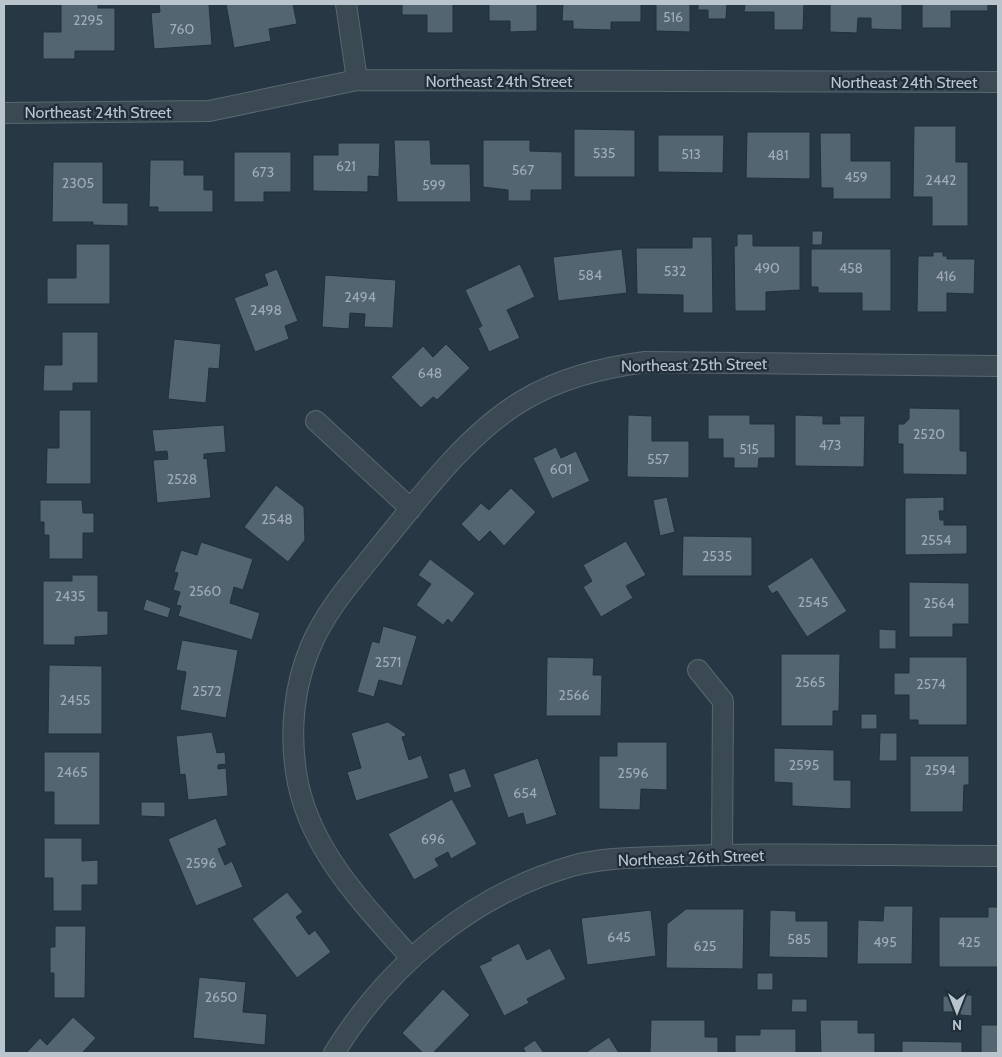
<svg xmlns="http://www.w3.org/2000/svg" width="1002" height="1057" font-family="Cabin,sans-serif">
  <rect width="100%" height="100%" fill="#273844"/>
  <path fill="#536571" stroke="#22303a" d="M 61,4 L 98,4 L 98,8 L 115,8 L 115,51 L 75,51 L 75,59 L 43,59 L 43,32 L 61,32 Z
    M 159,4 L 209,4 L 212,45 L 154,49 L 151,13 L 160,12 Z
    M 226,4 L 293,4 L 297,24 L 269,29 L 271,41 L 234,48 Z
    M 402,4 L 453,4 L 453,33 L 427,33 L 427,15 L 402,15 Z
    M 489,4 L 537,4 L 537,31 L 510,32 L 510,21 L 489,21 Z
    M 563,4 L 641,4 L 641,22 L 611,22 L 611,30 L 573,29 L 573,21 L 562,21 Z
    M 656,4 L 690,4 L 690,32 L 656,31 Z
    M 698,4 L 727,4 L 726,19 L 708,19 L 708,10 L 698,10 Z
    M 745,4 L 804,4 L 803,30 L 774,30 L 774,12 L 744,12 Z
    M 830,4 L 902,4 L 902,30 L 871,29 L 871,18 L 858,18 L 857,33 L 830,32 Z
    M 922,4 L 988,4 L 988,11 L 951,11 L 951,28 L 922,28 Z
    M 914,126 L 956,126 L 956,162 L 968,162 L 968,226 L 932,226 L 932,197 L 913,197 Z
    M 574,129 L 635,130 L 635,177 L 574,177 Z
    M 747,132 L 810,132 L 810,179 L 746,178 Z
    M 820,133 L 851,133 L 851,161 L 891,161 L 891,199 L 833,199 L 833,188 L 821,188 Z
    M 658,135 L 724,135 L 723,173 L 658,172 Z
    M 394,140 L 430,140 L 431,164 L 470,164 L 471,202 L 397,202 Z
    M 483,140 L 530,140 L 530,151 L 562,152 L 562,190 L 531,190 L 531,201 L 508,201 L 508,190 L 483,187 Z
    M 338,143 L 380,143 L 379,177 L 368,176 L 368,192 L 313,191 L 313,155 L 338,155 Z
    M 234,152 L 291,152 L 291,192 L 264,192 L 264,202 L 234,202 Z
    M 150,160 L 184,160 L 184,175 L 204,175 L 204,190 L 213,190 L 213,212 L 158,212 L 158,207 L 149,207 Z
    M 53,162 L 103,162 L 103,203 L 128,203 L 128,226 L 93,225 L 93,222 L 52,222 Z
    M 812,231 L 823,231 L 822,245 L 812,245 Z
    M 737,234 L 753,234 L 753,246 L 800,246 L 800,290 L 766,292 L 766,311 L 735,311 L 734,246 L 737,246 Z
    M 692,237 L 712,237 L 713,313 L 683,313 L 683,295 L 637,294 L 636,248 L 692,248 Z
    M 76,244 L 110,244 L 110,304 L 47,304 L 47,278 L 76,278 Z
    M 622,249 L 627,293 L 558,301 L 553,257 Z
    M 811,249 L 891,249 L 891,311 L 862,311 L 862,293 L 818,293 L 818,287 L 811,287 Z
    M 933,252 L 943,252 L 943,256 L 947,256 L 947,259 L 975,259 L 974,294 L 947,293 L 947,312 L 917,312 L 918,256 L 933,256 Z
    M 520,264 L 535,297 L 507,310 L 520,338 L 489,352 L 478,328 L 482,326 L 465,290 Z
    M 277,269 L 298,321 L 285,326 L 289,339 L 255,352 L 234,298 L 268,285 L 264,274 Z
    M 325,275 L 396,280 L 393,328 L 364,327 L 365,314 L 350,313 L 349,329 L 322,327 Z
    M 62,332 L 98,332 L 98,383 L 73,383 L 73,391 L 43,391 L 44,365 L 62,365 Z
    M 174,339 L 221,344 L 219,369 L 209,368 L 206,403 L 168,399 Z
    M 446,344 L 470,368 L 437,400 L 433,397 L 421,408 L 391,377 L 423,346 L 433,357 Z
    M 909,408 L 960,409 L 960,451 L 967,451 L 967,475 L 903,474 L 903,444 L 898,444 L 898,424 L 904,424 L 909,419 Z
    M 59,410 L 91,410 L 91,484 L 46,484 L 47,448 L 59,448 Z
    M 628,415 L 652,416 L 652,441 L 689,441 L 689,478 L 627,477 Z
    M 708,415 L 750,415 L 750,424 L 775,424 L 775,458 L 759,458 L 758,468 L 734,468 L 734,458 L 723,458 L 723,439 L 708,439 Z
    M 795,415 L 823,416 L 823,424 L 840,424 L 839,416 L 865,416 L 864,467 L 795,466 Z
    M 224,425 L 226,452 L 204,454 L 204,459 L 207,458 L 211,498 L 157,503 L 153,460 L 168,459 L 167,451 L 155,452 L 152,430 Z
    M 556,447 L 561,458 L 576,451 L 590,481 L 552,499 L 533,458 Z
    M 276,485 L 304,507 L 305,540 L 288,562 L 244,527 Z
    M 511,488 L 536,512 L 504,546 L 490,531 L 479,542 L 461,524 L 481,503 L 489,510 Z
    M 667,497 L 675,532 L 660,536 L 653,500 Z
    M 944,497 L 944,511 L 939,511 L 940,520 L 944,520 L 944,525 L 967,525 L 967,554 L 905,555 L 905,498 Z
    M 40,500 L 82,500 L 83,513 L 94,513 L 94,533 L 83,533 L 83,559 L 49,559 L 49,535 L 44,535 L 44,522 L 40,522 Z
    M 683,536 L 752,537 L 752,576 L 682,576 Z
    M 626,541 L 646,575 L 626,586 L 633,598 L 601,617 L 583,587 L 592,581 L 583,565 Z
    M 201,542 L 253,559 L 243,590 L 234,587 L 230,603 L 260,613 L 252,640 L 178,616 L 181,606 L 176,605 L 180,592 L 173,590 L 178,573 L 174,572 L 181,550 L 197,555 Z
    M 812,557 L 847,611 L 807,637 L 777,591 L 772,594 L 767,586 Z
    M 430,559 L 475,593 L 452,623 L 448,619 L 443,625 L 416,605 L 431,584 L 418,575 Z
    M 72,575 L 98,575 L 98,611 L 108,611 L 108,635 L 75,637 L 75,645 L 43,645 L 43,581 L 72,581 Z
    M 909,582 L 969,583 L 969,624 L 953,624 L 953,637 L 909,637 Z
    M 146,599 L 171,608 L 168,618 L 143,610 Z
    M 383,626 L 417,636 L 402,686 L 379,680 L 374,697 L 357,692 L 372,641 L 379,643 Z
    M 879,629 L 896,630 L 896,649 L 879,649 Z
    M 182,640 L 238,650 L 226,718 L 180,710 L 186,672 L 176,670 Z
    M 781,654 L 840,654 L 839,711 L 833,711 L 833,726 L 781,726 Z
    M 547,657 L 594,658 L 593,675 L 602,675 L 601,716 L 546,716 Z
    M 909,657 L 967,657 L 967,725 L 918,725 L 918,720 L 909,720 L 909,695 L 894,695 L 894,673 L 909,673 Z
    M 49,665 L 102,666 L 102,734 L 48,734 Z
    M 861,714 L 877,714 L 877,729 L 861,729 Z
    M 388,722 L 405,733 L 406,736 L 402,737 L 409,760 L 421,755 L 429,778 L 356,801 L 347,772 L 361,768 L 351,733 Z
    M 212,732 L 217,753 L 225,752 L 226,764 L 218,765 L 218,769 L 226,768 L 228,796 L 188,800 L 185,774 L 180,775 L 176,736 Z
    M 880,733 L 897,733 L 897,761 L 879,761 Z
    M 617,742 L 667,742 L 667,790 L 641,789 L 640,810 L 599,809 L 599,756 L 617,756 Z
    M 774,748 L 834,750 L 834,780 L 851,780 L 851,809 L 792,806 L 792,783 L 774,782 Z
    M 44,752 L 100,752 L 100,825 L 54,825 L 54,792 L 44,792 Z
    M 910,756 L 969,756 L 969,785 L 964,785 L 963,812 L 910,812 Z
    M 538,758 L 557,815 L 526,825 L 523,813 L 508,818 L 493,774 Z
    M 465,768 L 472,787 L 454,793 L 448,774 Z
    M 452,799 L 477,844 L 451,859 L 448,852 L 435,859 L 439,866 L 414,880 L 388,834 Z
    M 141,802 L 165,802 L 165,817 L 141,816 Z
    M 216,818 L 227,845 L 218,849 L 225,865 L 232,861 L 243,887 L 196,906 L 168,839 Z
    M 44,838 L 82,838 L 82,861 L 98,860 L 98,885 L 82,885 L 82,911 L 53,911 L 53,878 L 44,878 Z
    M 287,892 L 303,912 L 296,917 L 309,935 L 315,930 L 331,952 L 297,978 L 252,919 Z
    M 884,906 L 913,906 L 912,964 L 857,964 L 858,920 L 883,921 Z
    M 988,907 L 998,907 L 998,967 L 939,967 L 939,917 L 988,917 Z
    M 686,909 L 744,909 L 743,969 L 666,968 L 667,924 Z
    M 651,910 L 656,956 L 587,965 L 581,918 Z
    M 770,910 L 796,911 L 796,921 L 828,921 L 828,958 L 769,957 Z
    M 55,926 L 86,926 L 85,998 L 54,998 L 54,973 L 50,973 L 50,947 L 55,947 Z
    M 519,943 L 527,960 L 550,948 L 566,979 L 527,999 L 529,1003 L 504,1016 L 479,966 L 492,960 L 490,958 Z
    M 757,973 L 773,973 L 773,990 L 757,990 Z
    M 199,977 L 246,982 L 243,1012 L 267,1014 L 265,1045 L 193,1038 Z
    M 443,989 L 470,1015 L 433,1053 L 423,1053 L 402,1033 Z
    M 960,995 L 972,995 L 972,1016 L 960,1015 Z
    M 943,996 L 955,996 L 955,1012 L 943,1012 Z
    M 792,999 L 807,999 L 807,1012 L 791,1012 Z
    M 73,1017 L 96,1038 L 82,1053 L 26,1053 L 40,1038 L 47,1045 Z
    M 651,1020 L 705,1020 L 705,1037 L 718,1037 L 718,1053 L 650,1053 Z
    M 820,1020 L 858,1020 L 858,1033 L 875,1033 L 875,1053 L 821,1053 Z
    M 981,1025 L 998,1025 L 998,1053 L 981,1053 Z
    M 760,1029 L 796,1029 L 796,1053 L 735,1053 L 735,1035 L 760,1035 Z
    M 609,1037 L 619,1053 L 585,1053 Z
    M 535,1040 L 544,1053 L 526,1053 L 523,1048 Z
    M 902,1041 L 962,1042 L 962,1053 L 902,1053 Z"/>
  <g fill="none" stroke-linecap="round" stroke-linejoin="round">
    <defs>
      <path id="minor" d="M 346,4 L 357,80
        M 4,113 L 209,111 L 357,80 L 998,82
        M 316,421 L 411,509
        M 698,670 L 723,701 L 722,855
        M 411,958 C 363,903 307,848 296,772 C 290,731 294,687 310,648 C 326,609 355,578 381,545 C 422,495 467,434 522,401 C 560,378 602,368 645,362 L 998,366
        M 334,1053 C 388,966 471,895 572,866 C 606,856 649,858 685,856 C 789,852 894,856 998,856"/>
    </defs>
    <use href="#minor" stroke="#5a6770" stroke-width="22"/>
    <use href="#minor" stroke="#3b4953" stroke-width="20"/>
  </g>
  <g text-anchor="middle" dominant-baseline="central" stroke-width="4.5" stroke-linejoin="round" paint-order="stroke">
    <g font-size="14" fill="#a0acb6">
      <text x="673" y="17">516</text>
      <text x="88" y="20">2295</text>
      <text x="182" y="29">760</text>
      <text x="604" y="153">535</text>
      <text x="691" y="154">513</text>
      <text x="778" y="155">481</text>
      <text x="346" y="166">621</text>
      <text x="523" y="170">567</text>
      <text x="263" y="172">673</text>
      <text x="856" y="177">459</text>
      <text x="941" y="180">2442</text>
      <text x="78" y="183">2305</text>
      <text x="434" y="185">599</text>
      <text x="767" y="268">490</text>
      <text x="851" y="268">458</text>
      <text x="675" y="271">532</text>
      <text x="590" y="275">584</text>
      <text x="946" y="276">416</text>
      <text x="360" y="297">2494</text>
      <text x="266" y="310">2498</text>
      <text x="430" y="373">648</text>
      <text x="929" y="434">2520</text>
      <text x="830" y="445">473</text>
      <text x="749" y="449">515</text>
      <text x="658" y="459">557</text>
      <text x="561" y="469">601</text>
      <text x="182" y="479">2528</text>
      <text x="277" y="519">2548</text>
      <text x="936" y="540">2554</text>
      <text x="717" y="556">2535</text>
      <text x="205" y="591">2560</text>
      <text x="70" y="596">2435</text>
      <text x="813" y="602">2545</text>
      <text x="939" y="603">2564</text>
      <text x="388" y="662">2571</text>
      <text x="810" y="682">2565</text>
      <text x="931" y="684">2574</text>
      <text x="207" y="691">2572</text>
      <text x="574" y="695">2566</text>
      <text x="75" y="700">2455</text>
      <text x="804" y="765">2595</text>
      <text x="940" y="770">2594</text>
      <text x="72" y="772">2465</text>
      <text x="633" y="773">2596</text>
      <text x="525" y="793">654</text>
      <text x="433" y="839">696</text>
      <text x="201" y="863">2596</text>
      <text x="619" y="937">645</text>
      <text x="799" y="939">585</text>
      <text x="885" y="942">495</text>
      <text x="969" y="942">425</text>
      <text x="705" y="946">625</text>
      <text x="221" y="997">2650</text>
    </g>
    <g font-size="16" fill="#b9c4cd" stroke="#202e39">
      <text x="499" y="81">Northeast 24th Street</text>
      <text x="904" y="82">Northeast 24th Street</text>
      <text x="98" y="112">Northeast 24th Street</text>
      <text transform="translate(694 365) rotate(-1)">Northeast 25th Street</text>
      <text transform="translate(691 858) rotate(-2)">Northeast 26th Street</text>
    </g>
  </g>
  <rect width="1002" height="1057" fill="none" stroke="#b9c4cd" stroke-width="10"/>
  <g transform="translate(957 1012) rotate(180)" stroke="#202e39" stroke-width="4" paint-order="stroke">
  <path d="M0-4L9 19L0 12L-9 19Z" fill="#b9c4cd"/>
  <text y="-8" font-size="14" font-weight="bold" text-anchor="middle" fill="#b9c4cd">N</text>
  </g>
</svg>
